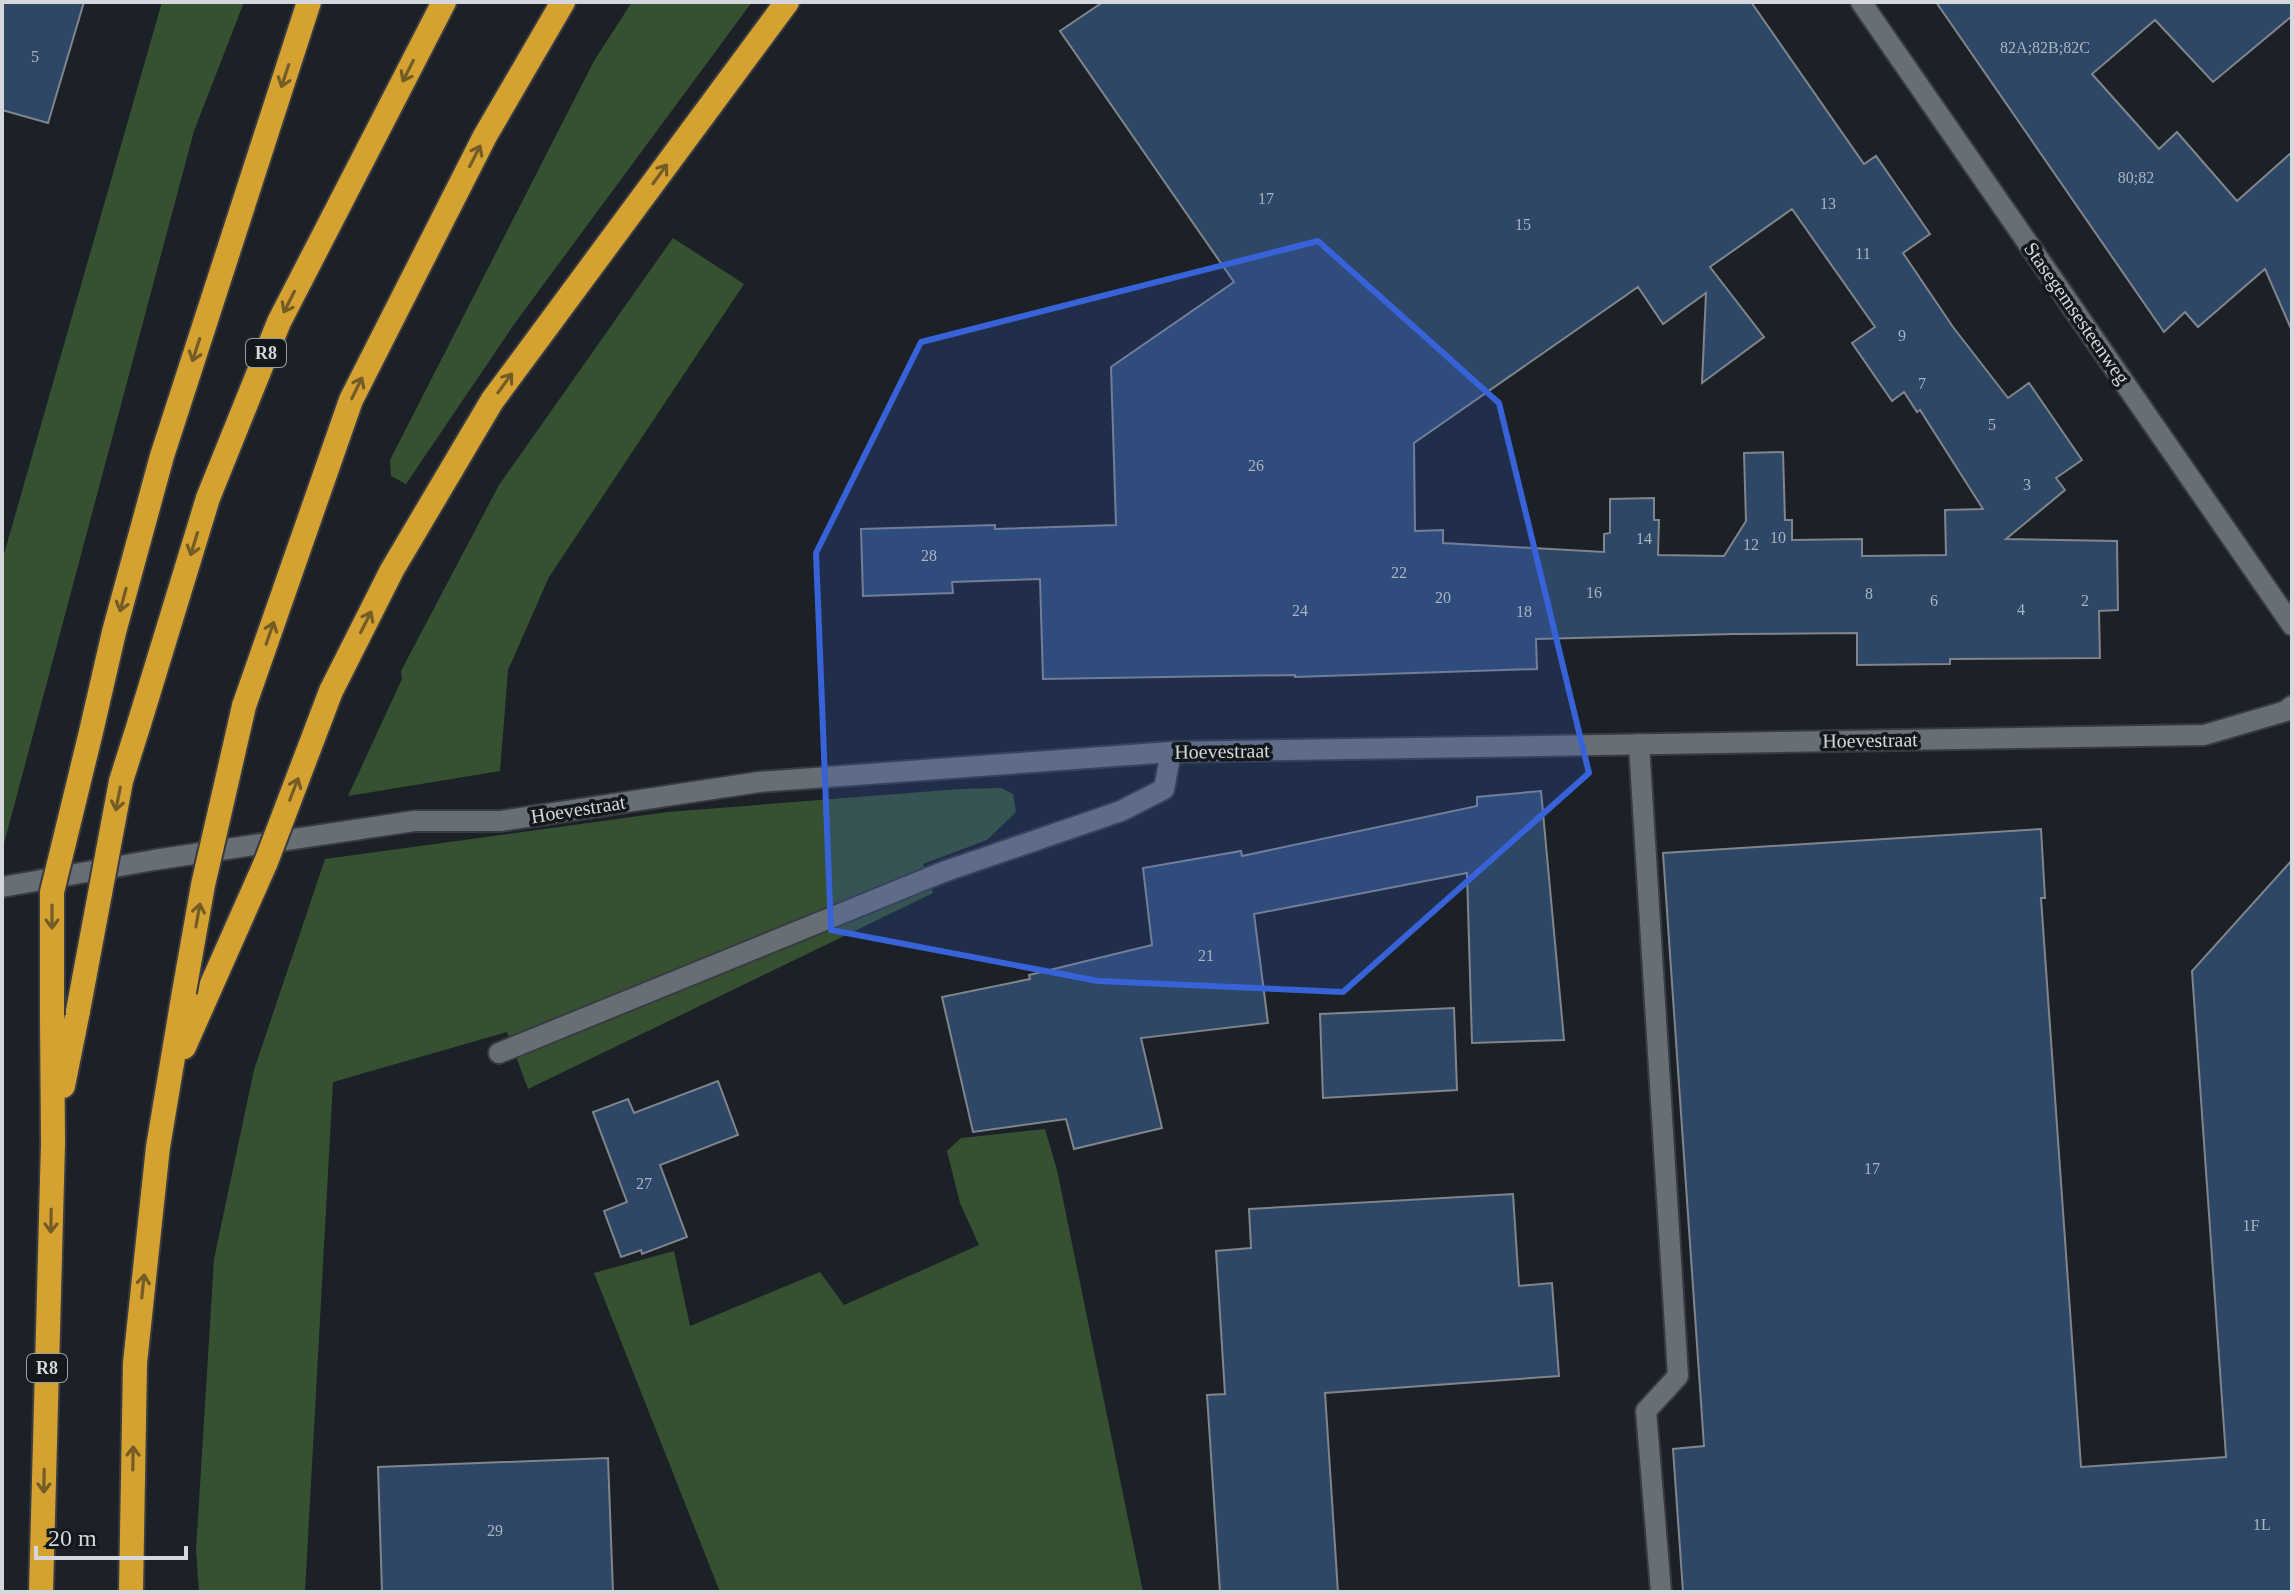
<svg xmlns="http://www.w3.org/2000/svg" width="2294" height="1594" font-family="Georgia,serif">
  <rect width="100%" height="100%" fill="#1c2127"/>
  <path fill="#365132" d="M 162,2 L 244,2 L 194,131 L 2,851 L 2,561 Z
    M 632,2 L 752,2 L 515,323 L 406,484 L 391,476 L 390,460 L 594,61 Z
    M 673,238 L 744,284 L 549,577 L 508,670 L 500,771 L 348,796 L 402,679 L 401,671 L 499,485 Z
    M 1001,788 L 1013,794 L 1016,812 L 987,840 L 923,864 L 933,893 L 528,1089 L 507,1032 L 333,1082 L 305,1592 L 199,1592 L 196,1551 L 214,1259 L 254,1070 L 325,859 L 668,812 L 960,789 Z
    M 1045,1129 L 1057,1170 L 1143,1592 L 720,1592 L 594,1273 L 674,1251 L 690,1326 L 820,1272 L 844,1305 L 979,1245 L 960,1203 L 947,1151 L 961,1138 Z"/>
  <path fill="#2e4767" stroke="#80858c" stroke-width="2" fill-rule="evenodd" d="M 2,2 L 84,2 L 48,123 L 2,110 Z
    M 1103,2 L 1751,2 L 1864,164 L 1876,156 L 1930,234 L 1903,253 L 1953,327 L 2008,398 L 2029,383 L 2082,460 L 2056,478 L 2065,490 L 2006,539 L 2117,541 L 2118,610 L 2099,611 L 2100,658 L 1950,659 L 1950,664 L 1857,665 L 1857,633 L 1734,634 L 1536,639 L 1537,669 L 1295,677 L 1295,675 L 1043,679 L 1040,579 L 952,582 L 953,593 L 863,596 L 861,529 L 995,525 L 995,529 L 1116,525 L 1111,367 L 1234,282 L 1060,31 ZM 1792,209 L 1875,327 L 1852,343 L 1892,401 L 1904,392 L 1917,412 L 1920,410 L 1983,509 L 1945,510 L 1946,555 L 1862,556 L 1862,539 L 1792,540 L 1792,520 L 1785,520 L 1783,452 L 1744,453 L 1746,521 L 1724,556 L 1658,555 L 1659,520 L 1654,520 L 1654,498 L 1610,499 L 1610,533 L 1604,534 L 1604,552 L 1443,543 L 1443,530 L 1415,531 L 1414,443 L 1638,287 L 1663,324 L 1706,293 L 1702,383 L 1764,337 L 1710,267 Z
    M 1936,2 L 2292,2 L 2292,16 L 2213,82 L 2155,20 L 2092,74 L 2159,149 L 2177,132 L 2237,201 L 2292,152 L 2292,331 L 2265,269 L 2198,327 L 2185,312 L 2164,332 Z
    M 1541,791 L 1564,1040 L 1472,1043 L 1467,873 L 1254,914 L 1268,1023 L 1141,1038 L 1162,1128 L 1074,1149 L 1066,1119 L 973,1132 L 942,997 L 1030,979 L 1029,975 L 1152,945 L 1143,868 L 1241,851 L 1242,856 L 1477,806 L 1477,797 Z
    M 2041,829 L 2045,898 L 2041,898 L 2081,1467 L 2226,1457 L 2192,971 L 2292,860 L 2292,1592 L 1683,1592 L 1673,1449 L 1704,1446 L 1663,853 Z
    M 1454,1008 L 1457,1090 L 1323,1098 L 1320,1014 Z
    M 718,1081 L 738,1135 L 660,1165 L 687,1237 L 642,1254 L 641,1250 L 621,1257 L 604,1211 L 627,1202 L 593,1112 L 628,1099 L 634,1113 Z
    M 1513,1194 L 1519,1286 L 1552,1283 L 1559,1376 L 1325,1393 L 1338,1592 L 1220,1592 L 1207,1395 L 1225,1394 L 1216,1251 L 1251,1248 L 1249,1209 Z
    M 608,1458 L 613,1592 L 382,1592 L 378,1467 Z"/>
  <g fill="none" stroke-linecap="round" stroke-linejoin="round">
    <defs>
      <path id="lane" d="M 1639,744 L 1678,1376 L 1646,1411 L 1661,1592
        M 499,1053 L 943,872 L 1121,811 L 1164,789 L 1171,752"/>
      <path id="street" d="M 2,887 L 154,860 L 414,821 L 500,821 L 759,782 L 1171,752 L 2204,735 L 2286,711 L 2292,706"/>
      <path id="secondary" d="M 1861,2 L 2292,625"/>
      <path id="highway" d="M 331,691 L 392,570 L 492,401 L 787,2
        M 244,706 L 351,400 L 485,136 L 563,2
        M 139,724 L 208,498 L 279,322 L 444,2
        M 91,732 L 114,632 L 162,456 L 309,2
        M 184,1047 L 266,862
        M 63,1086 L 78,1011
        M 41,1592 L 53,1143 L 52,1015
        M 131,1592 L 135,1363 L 158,1147 L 184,992"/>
    </defs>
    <use href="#lane" stroke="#383b40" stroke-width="24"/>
    <use href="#street" stroke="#383b40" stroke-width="24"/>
    <use href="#secondary" stroke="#383b40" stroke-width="24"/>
    <use href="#highway" stroke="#383b40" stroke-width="28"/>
    <use href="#lane" stroke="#686e75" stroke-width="20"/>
    <use href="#street" stroke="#686e75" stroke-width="20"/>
    <use href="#secondary" stroke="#686e75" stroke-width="20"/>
    <use href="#highway" stroke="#d5a130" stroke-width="24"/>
    <defs>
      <path id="highway-bridge" d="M 266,862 L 331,691
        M 184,992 L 203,885 L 244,706
        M 78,1011 L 121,781 L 139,724
        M 52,1015 L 52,892 L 91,732"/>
    </defs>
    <use href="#highway-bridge" stroke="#383b40" stroke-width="28" stroke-linecap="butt"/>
    <use href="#highway-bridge" stroke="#d5a130" stroke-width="24"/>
  </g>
  <defs><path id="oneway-shaft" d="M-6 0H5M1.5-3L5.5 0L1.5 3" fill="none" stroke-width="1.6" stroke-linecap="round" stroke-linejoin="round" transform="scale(2)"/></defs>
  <g stroke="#745c26">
    <use href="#oneway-shaft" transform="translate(408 71) rotate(117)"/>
    <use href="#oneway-shaft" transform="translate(285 76) rotate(108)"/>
    <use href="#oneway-shaft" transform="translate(475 156) rotate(-63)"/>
    <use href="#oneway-shaft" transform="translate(660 174) rotate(-54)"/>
    <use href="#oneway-shaft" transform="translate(289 302) rotate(117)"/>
    <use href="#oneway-shaft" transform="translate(196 350) rotate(108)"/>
    <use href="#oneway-shaft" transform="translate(505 383) rotate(-54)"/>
    <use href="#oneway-shaft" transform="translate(357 388) rotate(-64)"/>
    <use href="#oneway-shaft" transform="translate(194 544) rotate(107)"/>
    <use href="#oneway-shaft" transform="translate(123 600) rotate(105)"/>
    <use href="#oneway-shaft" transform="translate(366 622) rotate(-63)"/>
    <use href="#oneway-shaft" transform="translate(270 633) rotate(-71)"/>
    <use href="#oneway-shaft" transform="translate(294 789) rotate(-69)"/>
    <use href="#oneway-shaft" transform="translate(118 799) rotate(101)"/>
    <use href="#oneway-shaft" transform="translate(198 915) rotate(-80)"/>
    <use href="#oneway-shaft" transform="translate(52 917) rotate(90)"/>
    <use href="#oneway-shaft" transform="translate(51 1221) rotate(91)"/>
    <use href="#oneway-shaft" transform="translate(143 1286) rotate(-84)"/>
    <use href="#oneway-shaft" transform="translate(133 1458) rotate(-89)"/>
    <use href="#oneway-shaft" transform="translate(44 1481) rotate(91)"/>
  </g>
  <path fill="#3863d8" fill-opacity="0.2" stroke="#3863d8" stroke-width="6" stroke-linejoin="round" d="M 1318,241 L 1499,403 L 1589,773 L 1343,992 L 1098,981 L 831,930 L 816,553 L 921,342 Z"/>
  <g text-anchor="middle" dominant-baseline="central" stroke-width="7" stroke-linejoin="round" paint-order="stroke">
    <g font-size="16" fill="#aab3be">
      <text x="2045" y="47">82A;82B;82C</text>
      <text x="35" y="56">5</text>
      <text x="2136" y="177">80;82</text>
      <text x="1266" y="198">17</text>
      <text x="1828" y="203">13</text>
      <text x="1523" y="224">15</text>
      <text x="1863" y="253">11</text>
      <text x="1902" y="335">9</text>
      <text x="1922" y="383">7</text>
      <text x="1992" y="424">5</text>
      <text x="1256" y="465">26</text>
      <text x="2027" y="484">3</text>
      <text x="1778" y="537">10</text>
      <text x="1644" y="538">14</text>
      <text x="1751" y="544">12</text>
      <text x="929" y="555">28</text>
      <text x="1399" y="572">22</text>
      <text x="1594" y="592">16</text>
      <text x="1869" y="593">8</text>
      <text x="1443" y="597">20</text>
      <text x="1934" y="600">6</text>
      <text x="2085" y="600">2</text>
      <text x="2021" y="609">4</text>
      <text x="1300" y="610">24</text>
      <text x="1524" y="611">18</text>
      <text x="1206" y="955">21</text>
      <text x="1872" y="1168">17</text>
      <text x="644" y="1183">27</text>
      <text x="2251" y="1225">1F</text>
      <text x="2262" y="1524">1L</text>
      <text x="495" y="1530">29</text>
    </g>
    <g fill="#13181d" stroke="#9a9ea2" stroke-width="2">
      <rect x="246" y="339" width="40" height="28" rx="6"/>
      <rect x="27" y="1354" width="40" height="28" rx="6"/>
    </g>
    <g font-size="18" font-weight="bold" fill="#d4d7db">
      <text x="266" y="353">R8</text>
      <text x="47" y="1368">R8</text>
    </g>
    <g font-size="20" fill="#d4d7db" stroke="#13181d">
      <text transform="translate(2077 313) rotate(55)">Stasegemsesteenweg</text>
      <text transform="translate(1870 740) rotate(-1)">Hoevestraat</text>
      <text transform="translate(1222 751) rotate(-1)">Hoevestraat</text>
      <text transform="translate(578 809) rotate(-9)">Hoevestraat</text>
    </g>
  </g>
  <rect width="2294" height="1594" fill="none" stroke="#d4d7db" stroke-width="8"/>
  <path d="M36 1546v12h150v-12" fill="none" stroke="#d4d7db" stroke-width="4"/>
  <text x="48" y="1546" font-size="24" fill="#d4d7db" stroke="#13181d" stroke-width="6" paint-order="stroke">20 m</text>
</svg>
